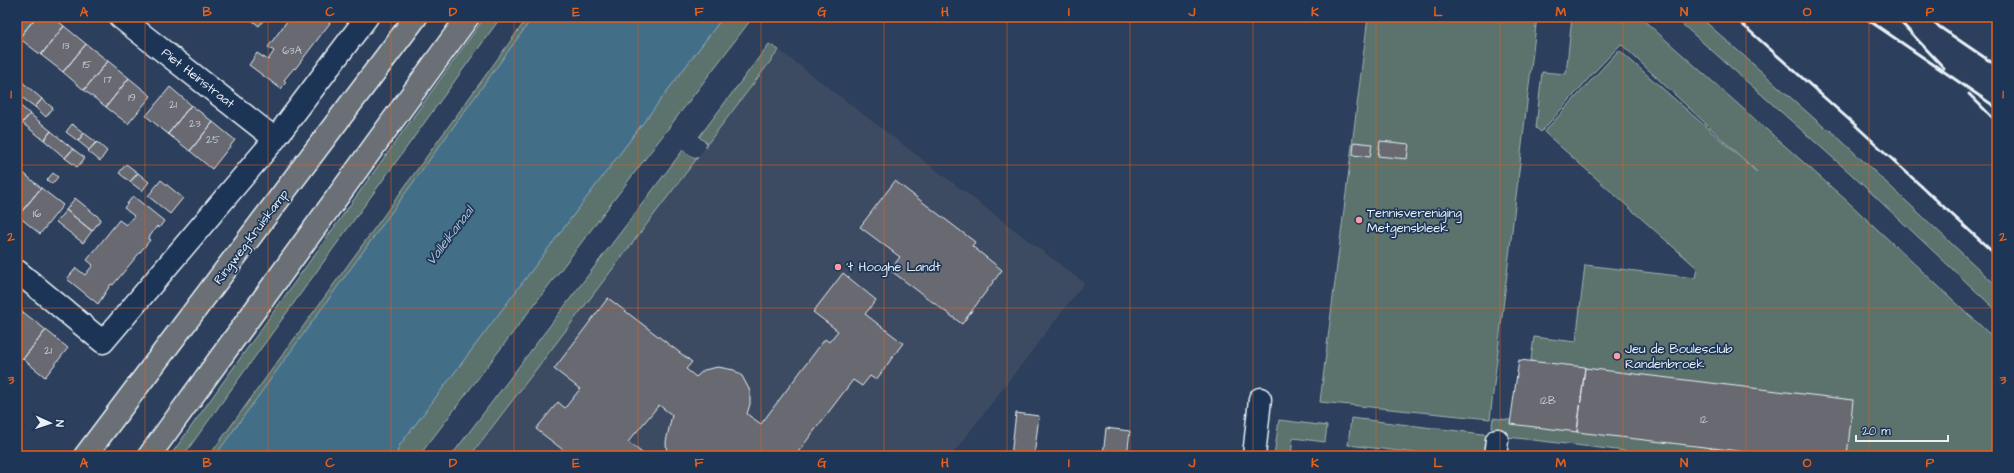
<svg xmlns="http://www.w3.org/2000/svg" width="2014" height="473" font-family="'Architects Daughter',sans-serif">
  <rect width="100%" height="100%" fill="#2c3f5c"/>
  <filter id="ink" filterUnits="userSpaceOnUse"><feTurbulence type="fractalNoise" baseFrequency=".025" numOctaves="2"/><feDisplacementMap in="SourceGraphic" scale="8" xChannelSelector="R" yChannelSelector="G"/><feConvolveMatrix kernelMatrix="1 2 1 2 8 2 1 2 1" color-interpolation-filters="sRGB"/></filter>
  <g filter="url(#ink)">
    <path fill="#3e4c62" d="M 779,50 L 1084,283 L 951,456 L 470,456 Z"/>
    <path fill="#5c726d" stroke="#a2b2b2" d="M 485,17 L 501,17 L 183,456 L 170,456 Z
      M 528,17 L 533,17 L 215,456 L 209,456 Z
      M 723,17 L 753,17 L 419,456 L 396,456 L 399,446 Z
      M 1368,17 L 1537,17 L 1490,419 L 1320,402 Z
      M 1572,17 L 1640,17 L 1847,201 L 1997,341 L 1997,456 L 1667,456 L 1491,435 L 1488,456 L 1442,456 L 1348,445 L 1351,418 L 1491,435 L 1493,418 L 1523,422 L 1534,337 L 1576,342 L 1585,265 L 1695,278 L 1697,268 L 1544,132 L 1619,50 L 1757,172 L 1621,44 L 1597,69 L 1541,132 L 1536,128 L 1542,72 L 1566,74 Z
      M 1674,17 L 1700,17 L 1825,128 L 1829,129 L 1997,286 L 1997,311 L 1850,173 Z
      M 769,44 L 779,50 L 705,147 L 707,143 L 699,137 Z
      M 683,150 L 695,159 L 698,157 L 470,456 L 451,456 Z
      M 1279,420 L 1327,426 L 1325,442 L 1293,438 L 1291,456 L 1274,456 Z"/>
    <path fill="#426e88" stroke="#84a2b5" d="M 533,17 L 723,17 L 399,446 L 396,456 L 215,456 Z"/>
    <path fill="#676971" stroke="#e8f1f8" d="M 17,17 L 36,17 L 19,38 L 17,36 Z
      M 36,17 L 53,17 L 64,26 L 41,55 L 19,38 Z
      M 248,17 L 266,17 L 259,26 Z
      M 290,17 L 332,17 L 328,22 L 330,23 L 295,69 L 294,68 L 284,80 L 286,82 L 281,89 L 249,65 L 257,53 L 268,60 L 274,51 L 268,47 Z
      M 64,26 L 86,44 L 63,72 L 41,55 Z
      M 86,44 L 108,61 L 84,90 L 63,72 Z
      M 108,61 L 129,78 L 106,107 L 84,90 Z
      M 129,78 L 151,96 L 128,124 L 106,107 Z
      M 21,81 L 42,99 L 35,107 L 17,94 L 17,86 Z
      M 170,87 L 191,105 L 168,134 L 146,116 Z
      M 42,99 L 53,108 L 46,117 L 35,107 Z
      M 17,103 L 30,114 L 22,123 L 17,119 Z
      M 191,105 L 213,122 L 190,151 L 168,134 Z
      M 30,114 L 51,131 L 44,140 L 22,123 Z
      M 213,122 L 235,140 L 212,169 L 190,151 Z
      M 72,124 L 84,133 L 78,141 L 66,132 Z
      M 51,131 L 73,149 L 65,158 L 44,140 Z
      M 84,133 L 96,142 L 89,150 L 78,141 Z
      M 1380,141 L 1409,144 L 1407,159 L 1378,156 Z
      M 97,142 L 107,151 L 100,161 L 88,151 Z
      M 1354,142 L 1372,144 L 1370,157 L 1353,155 Z
      M 73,149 L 85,158 L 77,167 L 65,158 Z
      M 126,164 L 138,173 L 130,182 L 119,173 Z
      M 20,170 L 41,188 L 18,216 L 17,173 Z
      M 53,173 L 58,177 L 52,184 L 47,180 Z
      M 138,173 L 149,182 L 142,191 L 130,182 Z
      M 161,180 L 183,198 L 170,214 L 148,196 Z
      M 895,181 L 975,242 L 972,246 L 1002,270 L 962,324 L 890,270 L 900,257 L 860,227 Z
      M 41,188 L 63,205 L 40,234 L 18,216 Z
      M 133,196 L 164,221 L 159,228 L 157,226 L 148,239 L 150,240 L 113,285 L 111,284 L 98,304 L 67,279 L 76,268 L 85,275 L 93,265 L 87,260 L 119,220 L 126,225 L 134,216 L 124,208 Z
      M 75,198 L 101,219 L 92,231 L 66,210 Z
      M 66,210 L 92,231 L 83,243 L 56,222 Z
      M 843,273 L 876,300 L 865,314 L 903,343 L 876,380 L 870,376 L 862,386 L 853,380 L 795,456 L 667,456 L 666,442 L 672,415 L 659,405 L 628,442 L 646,456 L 571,456 L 536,429 L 558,402 L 565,408 L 580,389 L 554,369 L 608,298 L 692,362 L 686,369 L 696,377 L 704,370 L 718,367 L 734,370 L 742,376 L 750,391 L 750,404 L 747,414 L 761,424 L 825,339 L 829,342 L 838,331 L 813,312 Z
      M 17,307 L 23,312 L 17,320 Z
      M 23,312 L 46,330 L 23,359 L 17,354 L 17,320 Z
      M 46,330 L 68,348 L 45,377 L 23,359 Z
      M 1519,360 L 1585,367 L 1577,432 L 1510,424 Z
      M 1585,368 L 1853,400 L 1847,456 L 1781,456 L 1577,432 Z
      M 1016,413 L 1039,416 L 1034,456 L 1011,456 Z
      M 1106,428 L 1130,431 L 1127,456 L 1103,456 Z"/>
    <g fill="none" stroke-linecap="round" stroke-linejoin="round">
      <defs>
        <path id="minor" d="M 120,17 L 275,139
          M 17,271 L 103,342 L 275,139 L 367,17
          M 1254,456 L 1260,399
          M 1495,456 L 1497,440"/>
        <path id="primary" d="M 85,456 L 416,17
          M 149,456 L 468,17"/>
      </defs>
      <use href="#minor" stroke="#e8f1f8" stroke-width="25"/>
      <use href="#primary" stroke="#e8f1f8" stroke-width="25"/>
      <use href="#minor" stroke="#1d3557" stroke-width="22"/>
      <use href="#primary" stroke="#6a7074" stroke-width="22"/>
      <path stroke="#e8f1f8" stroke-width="3" d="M 1734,17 L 1854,124 L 1997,256
        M 1864,17 L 1997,108
        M 1896,17 L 1944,68
        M 1925,17 L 1997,66
        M 1969,94 L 1997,122"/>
    </g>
  </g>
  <path fill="none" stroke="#e86118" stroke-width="1" stroke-opacity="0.55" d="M 145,17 L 145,456M 268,17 L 268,456M 391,17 L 391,456M 514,17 L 514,456M 638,17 L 638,456M 761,17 L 761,456M 884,17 L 884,456M 1007,17 L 1007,456M 1130,17 L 1130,456M 1253,17 L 1253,456M 1376,17 L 1376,456M 1500,17 L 1500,456M 1623,17 L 1623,456M 1746,17 L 1746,456M 1869,17 L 1869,456M 17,165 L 1997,165M 17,308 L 1997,308"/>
  <g fill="#ff9aa2" stroke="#1d3557" stroke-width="1.5">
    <circle cx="1359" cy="220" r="4"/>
    <circle cx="838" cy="267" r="4"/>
    <circle cx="1617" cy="356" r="4"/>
  </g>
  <g text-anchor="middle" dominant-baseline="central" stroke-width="3.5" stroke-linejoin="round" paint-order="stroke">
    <g font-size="11" fill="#c8cfd6">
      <text x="66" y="45">13</text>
      <text x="292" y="50">63A</text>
      <text x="87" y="64">15</text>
      <text x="108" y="79">17</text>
      <text x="132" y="97">19</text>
      <text x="173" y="104">21</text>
      <text x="195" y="123">23</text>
      <text x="213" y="139">25</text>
      <text x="37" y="213">16</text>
      <text x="48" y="350">21</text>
      <text x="1548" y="400">12B</text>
      <text x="1704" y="419">12</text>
    </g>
    <g font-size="13" fill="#e8f1f8" stroke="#1d3557">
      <text transform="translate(198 78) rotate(38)">Piet Heinstraat</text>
      <text transform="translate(251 237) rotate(-53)">Ringweg-Kruiskamp</text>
    </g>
    <g font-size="13" fill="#e8f1f8" stroke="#1d3557" text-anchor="start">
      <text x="1367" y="213">Tennisvereniging<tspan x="1367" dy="15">Metgensbleek</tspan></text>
      <text x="846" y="267">'t Hooghe Landt</text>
      <text x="1625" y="349">Jeu de Boulesclub<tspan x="1625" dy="15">Randenbroek</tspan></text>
    </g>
    <g font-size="14" font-style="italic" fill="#aec3d1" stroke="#1d3557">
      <text transform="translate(450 236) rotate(-53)">Valleikanaal</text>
    </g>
  </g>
  <rect width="2014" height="473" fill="none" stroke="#1d3557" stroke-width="44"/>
  <g transform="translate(50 423) rotate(93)" stroke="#1d3557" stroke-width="3" paint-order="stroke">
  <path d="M0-3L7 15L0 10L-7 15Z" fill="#e8f1f8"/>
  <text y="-6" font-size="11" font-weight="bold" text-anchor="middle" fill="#e8f1f8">N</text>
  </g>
  <path d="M1856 435v6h92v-6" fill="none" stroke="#e8f1f8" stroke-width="2"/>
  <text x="1862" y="435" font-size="12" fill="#e8f1f8" stroke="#1d3557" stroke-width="3" paint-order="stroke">20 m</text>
  <rect x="22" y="22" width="1970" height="429" fill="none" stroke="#e86118" stroke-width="1.5"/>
  <g font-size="13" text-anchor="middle" font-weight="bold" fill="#e86118">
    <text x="84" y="16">A</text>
    <text x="207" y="16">B</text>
    <text x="330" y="16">C</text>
    <text x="453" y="16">D</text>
    <text x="576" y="16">E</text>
    <text x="699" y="16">F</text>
    <text x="822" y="16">G</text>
    <text x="945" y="16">H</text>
    <text x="1069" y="16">I</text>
    <text x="1192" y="16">J</text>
    <text x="1315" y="16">K</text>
    <text x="1438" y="16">L</text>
    <text x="1561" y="16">M</text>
    <text x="1684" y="16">N</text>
    <text x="1807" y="16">O</text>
    <text x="1930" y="16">P</text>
    <text x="11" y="98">1</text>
    <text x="2003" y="98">1</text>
    <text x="11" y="241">2</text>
    <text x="2003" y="241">2</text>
    <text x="11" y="384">3</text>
    <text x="2003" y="384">3</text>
    <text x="84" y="467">A</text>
    <text x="207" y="467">B</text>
    <text x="330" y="467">C</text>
    <text x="453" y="467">D</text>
    <text x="576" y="467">E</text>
    <text x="699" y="467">F</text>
    <text x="822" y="467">G</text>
    <text x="945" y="467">H</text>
    <text x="1069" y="467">I</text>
    <text x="1192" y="467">J</text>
    <text x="1315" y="467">K</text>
    <text x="1438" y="467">L</text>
    <text x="1561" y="467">M</text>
    <text x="1684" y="467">N</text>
    <text x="1807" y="467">O</text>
    <text x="1930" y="467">P</text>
  </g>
</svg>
